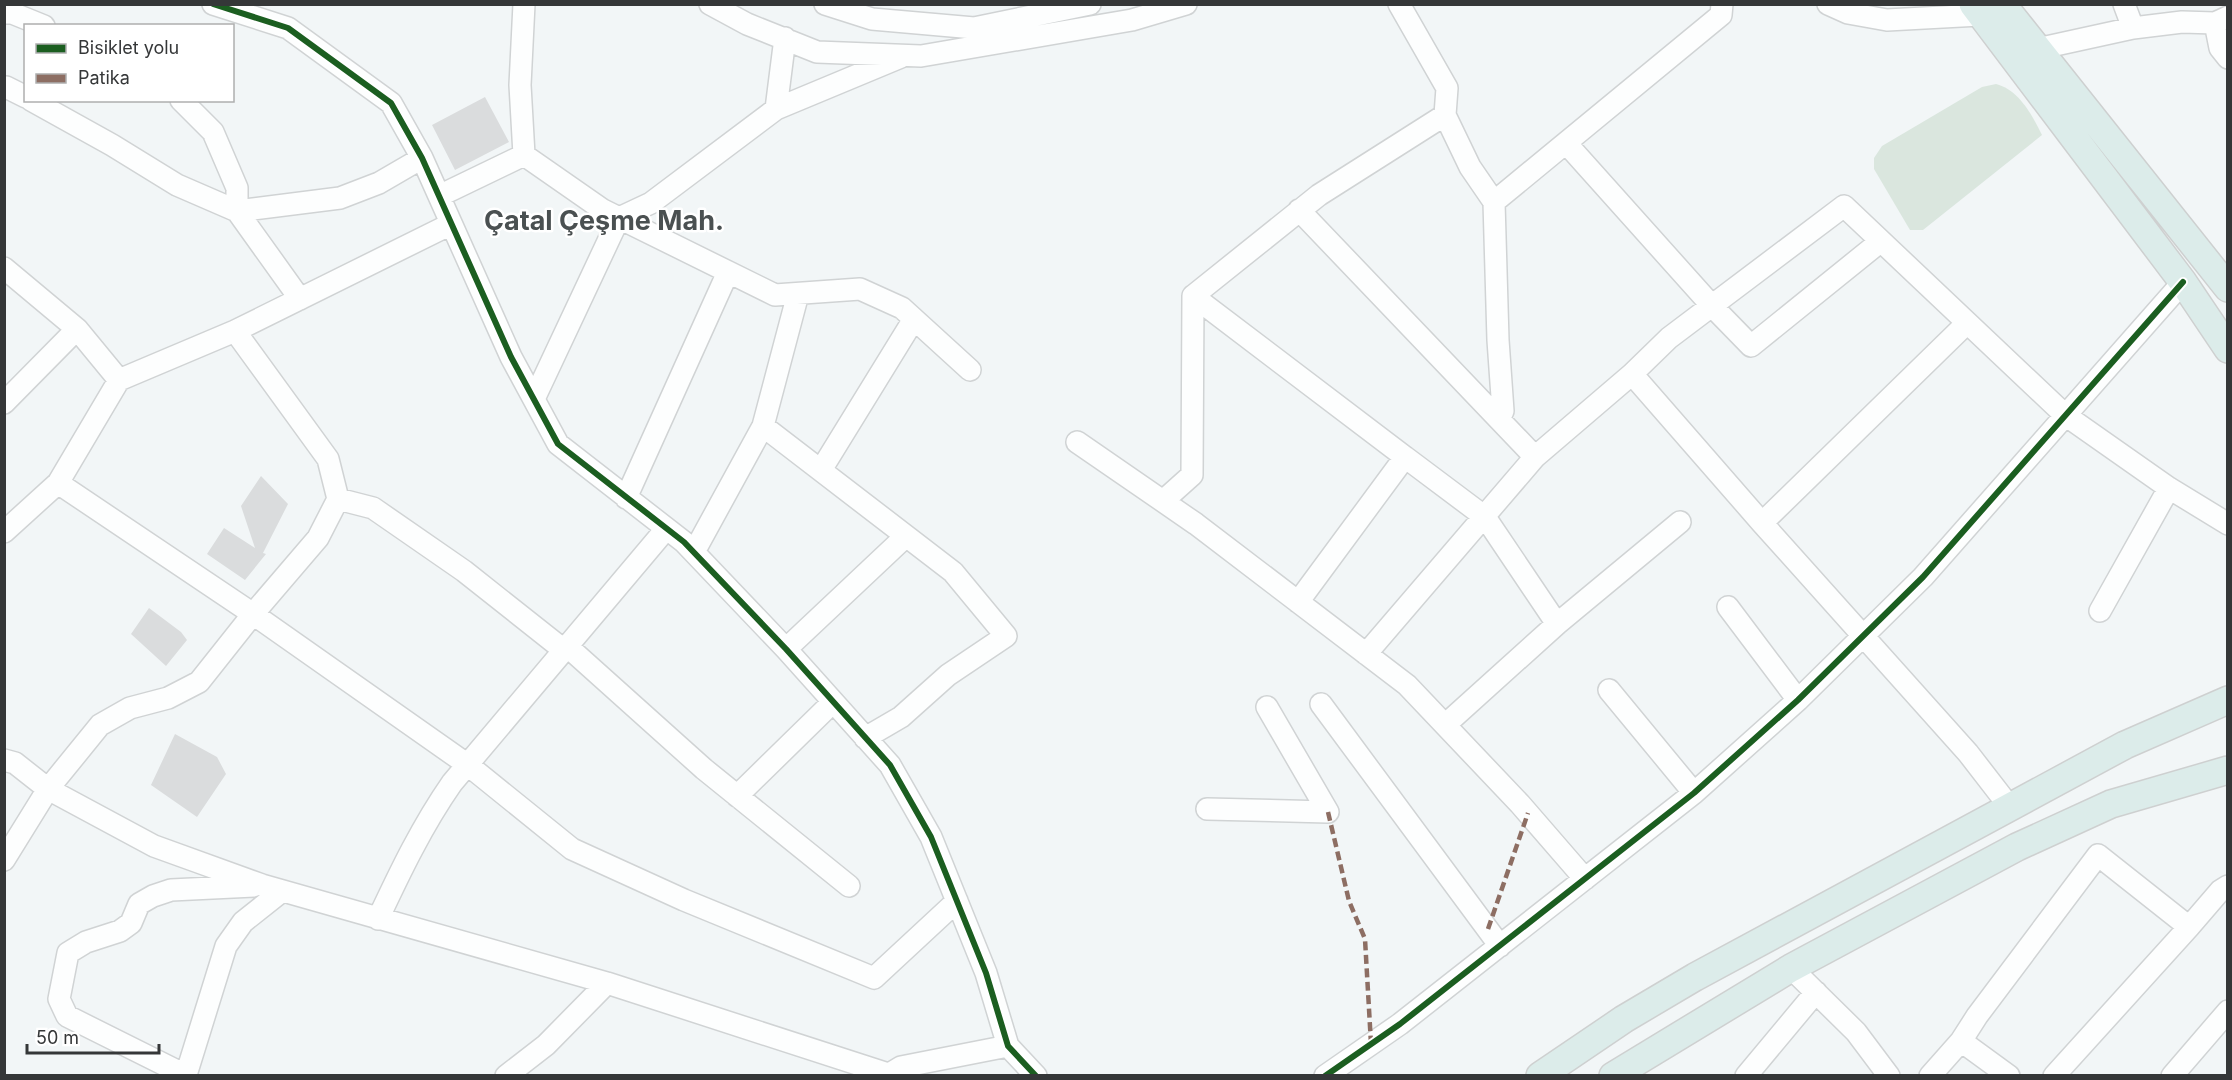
<svg xmlns="http://www.w3.org/2000/svg" width="2232" height="1080" font-family="Inter,sans-serif">
  <rect width="100%" height="100%" fill="#f2f6f7"/>
  <path fill="#dae6de" d="M 1996,84 C 2019,90 2032,115 2042,135 L 1923,230 L 1910,230 L 1874,169 L 1874,158 L 1882,146 L 1982,87 Z"/>
  <path fill="#dadcdd" d="M 485,97 L 509,142 L 455,170 L 432,125 Z
    M 261,476 L 288,504 L 263,553 L 266,554 L 245,580 L 207,554 L 224,528 L 255,548 L 241,506 Z
    M 149,608 L 181,632 L 187,640 L 166,666 L 131,634 Z
    M 175,734 L 217,757 L 226,774 L 197,817 L 151,785 Z"/>
  <g fill="none" stroke-linecap="round" stroke-linejoin="round">
    <defs>
      <path id="minor" d="M 213,4 L 288,28 L 391,103 L 422,158 L 511,357 L 558,444 L 684,542 L 786,649 L 890,765 L 931,837 L 986,973 L 1008,1046 L 1036,1076
        M 524,4 L 520,85 L 524,155
        M 710,4 L 747,24 L 817,52 L 921,56 L 1132,20 L 1186,4
        M 825,4 L 872,19 L 974,28 L 1090,4
        M 1828,4 L 1848,13 L 1887,20 L 1980,15
        M 2124,4 L 2133,28
        M 4,13 L 12,13 L 44,26
        M 2215,23 L 2220,48 L 2228,58
        M 2037,49 L 2133,28 L 2182,22 L 2215,23 L 2228,17
        M 6,87 L 26,97
        M 31,100 L 112,145 L 177,185 L 237,211 L 300,299
        M 181,100 L 213,132 L 237,188 L 237,211 L 340,198 L 379,183 L 422,158
        M 776,109 L 785,38
        M 1445,115 L 1470,167 L 1494,202
        M 1566,143 L 1712,306 L 1751,346 L 1881,241
        M 439,196 L 524,155 L 603,210 L 775,295 L 860,289 L 902,308 L 970,370
        M 1299,210 L 1535,457
        M 4,268 L 77,329 L 119,380 L 58,483 L 4,532
        M 1193,296 L 1405,457
        M 1632,374 L 1762,523 L 1968,753 L 2009,806
        M 119,380 L 235,331 L 451,224
        M 534,399 L 619,218 L 651,203 L 776,109 L 901,57
        M 4,403 L 77,329
        M 1499,419 L 1503,411 L 1498,340 L 1494,202 L 1721,15 L 1722,4
        M 763,426 L 953,572 L 1006,636 L 948,675 L 901,717 L 865,738
        M 1077,442 L 1196,524 L 1407,685 L 1520,804 L 1585,879
        M 821,470 L 914,319
        M 58,483 L 253,614 L 468,765 L 572,849 L 684,900 L 874,978 L 957,901
        M 626,498 L 728,272
        M 338,499 L 373,508 L 464,571 L 565,651
        M 1163,501 L 1192,475 L 1193,296 L 1319,195 L 1445,115 L 1447,88 L 1399,4
        M 1762,523 L 1967,323
        M 694,552 L 763,426 L 798,294
        M 1298,602 L 1405,457 L 1485,517 L 1557,624
        M 1728,607 L 1798,700
        M 2100,611 L 2169,488
        M 568,647 L 704,769 L 849,886
        M 786,649 L 906,536
        M 1366,654 L 1535,457 L 1632,374 L 1669,338 L 1844,206 L 2065,415 L 2169,488 L 2228,524
        M 1609,690 L 1694,793
        M 1321,704 L 1500,946
        M 1445,725 L 1557,624 L 1680,522
        M 4,760 L 15,763 L 48,789 L 154,846 L 262,885 L 607,983 L 888,1074
        M 737,796 L 833,702
        M 1207,809 L 1328,812 L 1267,707
        M 4,860 L 48,789 L 100,725 L 130,708 L 168,698 L 199,682 L 253,614 L 318,538 L 338,499 L 328,459 L 235,331
        M 378,919 C 400,872 422,826 452,783 L 666,529
        M 2189,927 L 2220,891 L 2228,886
        M 1791,968 L 1856,1032 L 1889,1076
        M 1961,1041 L 2009,1076
        M 186,1075 L 226,946 L 243,922 L 282,891
        M 187,1076 L 67,1016 L 59,999 L 68,953 L 86,942 L 120,931 L 131,923 L 139,904 L 153,896 L 171,890 L 254,886
        M 506,1076 L 546,1045 L 607,983
        M 886,1076 L 901,1067 L 1008,1046
        M 1325,1076 L 1400,1024 L 1694,793 L 1798,700 L 1923,577 L 2183,282
        M 1746,1076 L 1816,992
        M 1930,1076 L 1961,1041 L 1977,1016 L 2098,855 L 2189,927 L 2054,1076
        M 2172,1076 L 2228,1011"/>
      <path id="major" d="M 1973,4 L 2183,282 L 2228,349
        M 2002,4 L 2228,288
        M 1540,1076 L 1624,1019 L 1695,977 L 2125,745 L 2228,700
        M 1613,1076 L 1791,968 L 2017,847 L 2111,804 L 2228,770"/>
    </defs>
    <use href="#minor" stroke="#d0d3d4" stroke-width="24"/>
    <use href="#major" stroke="#ced0d0" stroke-width="30"/>
    <use href="#minor" stroke="#fdfefe" stroke-width="21"/>
    <use href="#major" stroke="#dcecea" stroke-width="27"/>
    <path stroke="#8d6e63" stroke-width="4.5" stroke-dasharray="9 4.5" stroke-linecap="butt" d="M 1328,812 L 1349,901 L 1365,939 L 1371,1044
      M 1488,929 L 1528,813"/>
    <defs>
      <path id="cycleway" d="M 213,4 L 288,28 L 391,103 L 422,158 L 511,357 L 558,444 L 684,542 L 786,649 L 890,765 L 931,837 L 986,973 L 1008,1046 L 1036,1076
        M 1325,1076 L 1400,1024 L 1694,793 L 1798,700 L 1923,577 L 2183,282"/>
    </defs>
    <use href="#cycleway" stroke="#fff" stroke-width="10"/>
    <use href="#cycleway" stroke="#1b5e20" stroke-width="6"/>
  </g>
  <g text-anchor="middle" dominant-baseline="central" stroke-width="5" stroke-linejoin="round" paint-order="stroke">
    <g font-size="27" font-weight="bold" fill="#4a5051" stroke="#fff">
      <text x="604" y="220">Çatal Çeşme Mah.</text>
    </g>
  </g>
  <rect width="2232" height="1080" fill="none" stroke="#353738" stroke-width="12"/>
  <rect x="24" y="24" width="210" height="78" fill="#ffffff" stroke="#aeafaf" stroke-width="1.5"/>
  <rect x="36" y="44" width="30" height="9" fill="#1b5e20" stroke="#aeafaf" stroke-width="1.5"/>
  <text x="78" y="54" font-size="18" fill="#353738">Bisiklet yolu</text>
  <rect x="36" y="74" width="30" height="9" fill="#8d6e63" stroke="#aeafaf" stroke-width="1.5"/>
  <text x="78" y="84" font-size="18" fill="#353738">Patika</text>
  <path d="M27 1044v9h132v-9" fill="none" stroke="#353738" stroke-width="3"/>
  <text x="36" y="1044" font-size="18" fill="#353738" stroke="#ffffff" stroke-width="4.5" paint-order="stroke">50 m</text>
</svg>
